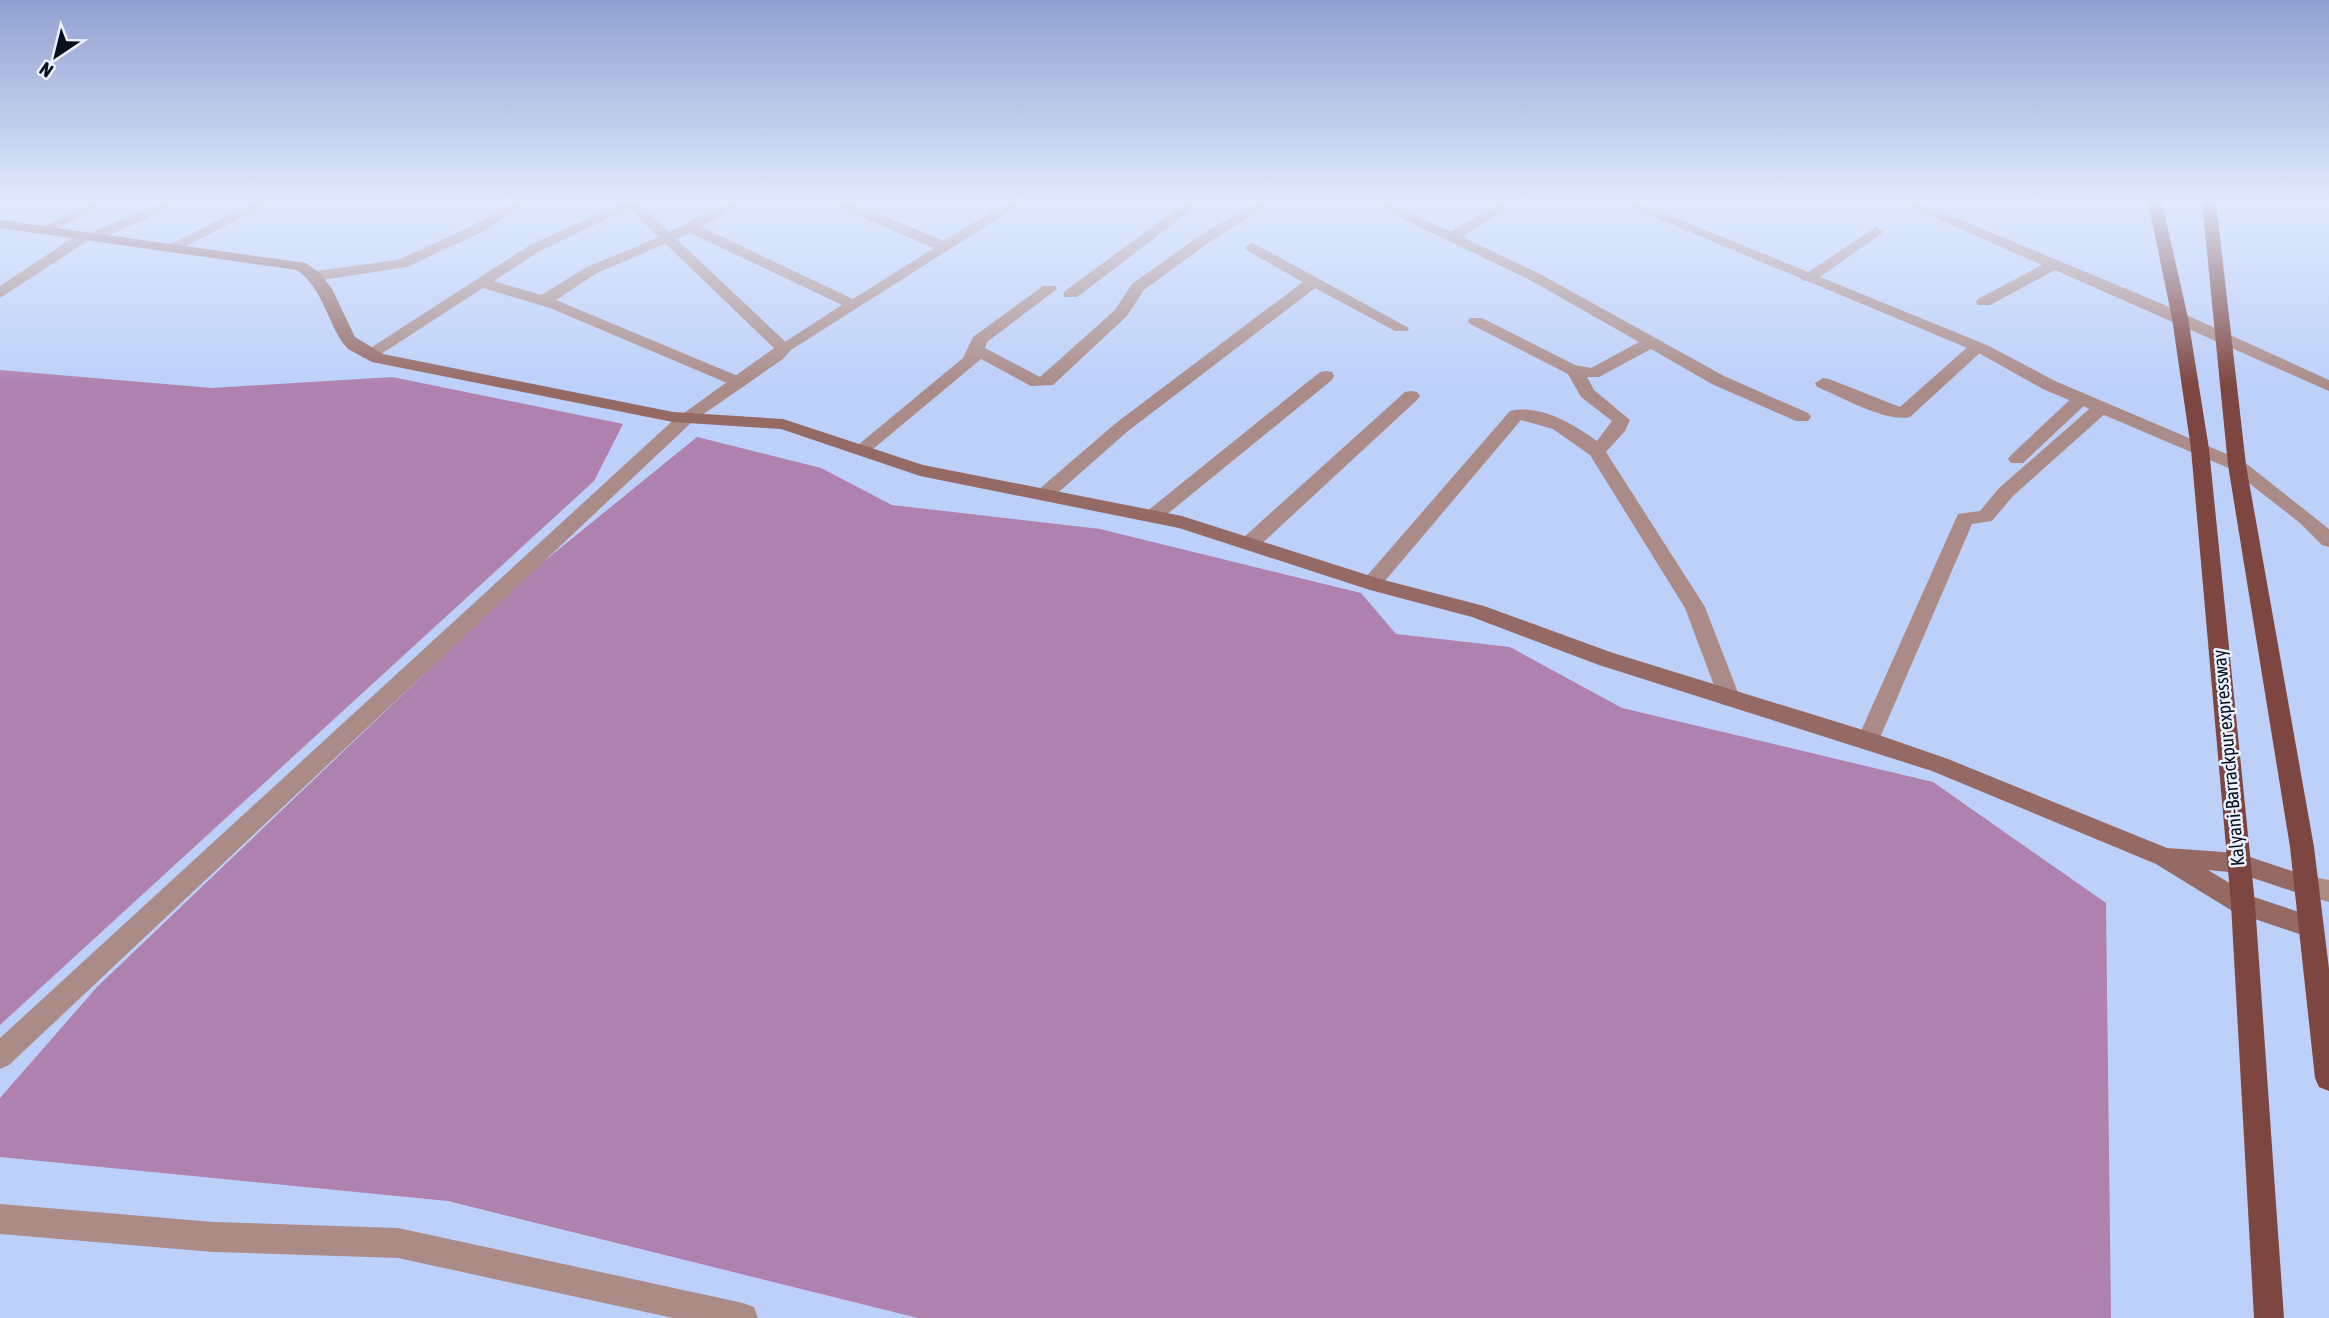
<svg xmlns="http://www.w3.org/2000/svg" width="2329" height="1318" font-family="'Asap Condensed',sans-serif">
  <rect width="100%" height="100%" fill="#bdd0fa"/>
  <path fill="#af81af" d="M 0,370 L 212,388 L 392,377 L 623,424 L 594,481 L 0,1025 Z
    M 697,437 L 821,468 L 892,505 L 1100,529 L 1361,593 L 1396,634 L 1510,647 L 1622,708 L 1933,782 L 2106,903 L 2111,1318 L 918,1318 L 448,1201 L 0,1157 L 0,1098 L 97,987 L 532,571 Z"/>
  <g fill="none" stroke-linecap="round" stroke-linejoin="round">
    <path fill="#aa8b87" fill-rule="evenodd" d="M 92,202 L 110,202 L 48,233 L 38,233 L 36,230 Z
      M 163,202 L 181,202 L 99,240 L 89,240 L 0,298 L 0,286 L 80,233 L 90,233 Z
      M 254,202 L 272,202 L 176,251 L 166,251 L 163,248 Z
      M 513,202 L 530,202 L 484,231 L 407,267 L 315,281 L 307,276 L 315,271 L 398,260 L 474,225 Z
      M 624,202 L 638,204 L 540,251 L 494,281 L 541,295 L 587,267 L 664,235 L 728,202 L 745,202 L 701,227 L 853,299 L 934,248 L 834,205 L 832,202 L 850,202 L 944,241 L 1008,202 L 1024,202 L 783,355 L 777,353 L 775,350 L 777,347 L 842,305 L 690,233 L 597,273 L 556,300 L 745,379 L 747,383 L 739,388 L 550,308 L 483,288 L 375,358 L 363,358 L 361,354 L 530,245 Z
      M 1186,202 L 1202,202 L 1077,297 L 1065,297 L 1063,294 L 1065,291 Z
      M 1256,202 L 1272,202 L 1205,245 L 1144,290 L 1127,316 L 1053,385 L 1031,386 L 981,359 L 867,454 L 861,456 L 852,450 L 963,358 L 973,337 L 1043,286 L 1055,286 L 1057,289 L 987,342 L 985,348 L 1040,377 L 1115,310 L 1132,284 L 1195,239 Z
      M 1368,202 L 1386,202 L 1451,232 L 1500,202 L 1516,202 L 1462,237 L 1540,274 L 1724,376 L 1808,413 L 1811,417 L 1808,421 L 1796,421 L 1712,384 L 1651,349 L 1599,377 L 1587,377 L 1594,390 L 1630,420 L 1625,431 L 1606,452 L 1705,607 L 1740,698 L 1737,704 L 1729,706 L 1721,704 L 1685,608 L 1590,455 L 1553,429 L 1521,420 L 1379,588 L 1365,588 L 1362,583 L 1365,578 L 1510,411 C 1540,404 1573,424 1597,441 L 1612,421 L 1581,397 L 1568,374 L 1470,324 L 1468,321 L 1470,318 L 1482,318 L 1575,365 L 1591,368 L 1639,342 L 1530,280 Z
      M 1900,202 L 1918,202 L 2160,303 L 2329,380 L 2329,391 L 2055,270 L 1990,305 L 1978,305 L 1976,302 L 1978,299 L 2042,265 Z
      M 1876,227 L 1883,231 L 1881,234 L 1814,281 L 1804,281 L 1801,278 L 1804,275 Z
      M 1253,243 L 1409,328 L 1407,331 L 1395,331 L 1315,288 L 1128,431 L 1052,498 L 1038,498 L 1036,494 L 1038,490 L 1116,423 L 1303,282 L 1248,251 L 1245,248 L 1248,245 Z
      M 1977,342 L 1983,344 L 1985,347 L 1983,350 L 1910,417 C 1886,423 1840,396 1817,387 L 1815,383 L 1823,378 L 1829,379 L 1900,407 L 1971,344 Z
      M 1326,371 L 1332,372 L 1334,376 L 1332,380 L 1160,520 L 1146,520 L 1144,516 L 1146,512 L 1320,372 Z
      M 1411,391 L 1417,392 L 1420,396 L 1417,400 L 1257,548 L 1243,548 L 1240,543 L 1243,538 L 1405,392 Z
      M 2081,394 L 2087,395 L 2090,399 L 2087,403 L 2023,463 L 2011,463 L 2008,459 L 2011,455 L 2075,395 Z
      M 2101,403 L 2110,408 L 2107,412 L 2013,496 L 1992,521 L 1972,524 L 1879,740 L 1876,746 L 1868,749 L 1860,746 L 1857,740 L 1958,514 L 1980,511 L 1999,488 L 2095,404 Z
      M 686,413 L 695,418 L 692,422 L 9,1065 L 0,1069 L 0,1038 L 680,414 Z
      M 2237,459 L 2243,461 L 2329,529 L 2329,547 L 2322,545 L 2300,523 L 2231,469 L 2228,465 Z
      M 0,1204 L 214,1222 L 398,1228 L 743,1303 L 754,1307 L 758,1318 L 673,1318 L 398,1258 L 214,1252 L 0,1234 Z"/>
    <path fill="#aa8b87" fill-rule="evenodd" d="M 622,202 L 637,202 L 790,346 L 791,350 L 783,359 L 692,422 L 680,422 L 677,418 L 774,348 Z
      M 1618,202 L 1637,202 L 1989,346 L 2055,381 L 2243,461 L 2246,465 L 2243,469 L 2231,469 L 2043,389 L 1977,352 Z
      M 2307,876 L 2329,880 L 2329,902 L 2298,893 L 2295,886 L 2298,879 Z"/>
    <path fill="#956964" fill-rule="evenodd" d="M 0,220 L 306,263 L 320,273 L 332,289 L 355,337 L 383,354 L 673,412 L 783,419 L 923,465 L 1182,516 L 1380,579 L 1484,606 L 1613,653 L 1876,734 L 1948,759 L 2167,848 L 2238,853 L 2316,879 L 2319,886 L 2316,893 L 2307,896 L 2238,873 L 2208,870 L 2251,896 L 2320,919 L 2323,927 L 2320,935 L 2311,938 L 2234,912 L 2156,864 L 1932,771 L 1599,665 L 1472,617 L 1370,590 L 1179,528 L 920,476 L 781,429 L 673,422 L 372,362 L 348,349 L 342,342 C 326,317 322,288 297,270 L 0,228 Z"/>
    <path fill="#7e4640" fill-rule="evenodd" d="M 2148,202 L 2162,202 L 2188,318 L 2209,449 L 2255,904 L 2284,1318 L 2254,1318 L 2231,904 L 2191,449 L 2172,318 Z
      M 2202,202 L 2216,202 L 2246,465 L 2314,847 L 2329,969 L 2329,1091 L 2319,1087 L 2315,1078 L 2290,847 L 2228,465 Z"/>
  </g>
  <linearGradient id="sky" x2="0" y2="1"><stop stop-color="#91a0d1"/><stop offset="0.52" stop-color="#e1eafd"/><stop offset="1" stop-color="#e1eafd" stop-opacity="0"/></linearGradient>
  <rect width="2329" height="386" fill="url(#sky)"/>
  <g text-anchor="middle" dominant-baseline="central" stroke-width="5" stroke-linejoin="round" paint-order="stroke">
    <g font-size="19" fill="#090f1d" stroke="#ebf1fe">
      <text transform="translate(2228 758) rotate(-95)">Kalyani-Barrackpur expressway</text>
    </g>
  </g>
  <g transform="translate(56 56) rotate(215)" stroke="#ebf1fe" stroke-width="5" paint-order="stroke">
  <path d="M0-5L12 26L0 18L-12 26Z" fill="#090f1d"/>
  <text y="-10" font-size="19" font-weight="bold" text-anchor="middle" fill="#090f1d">N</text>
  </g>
</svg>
